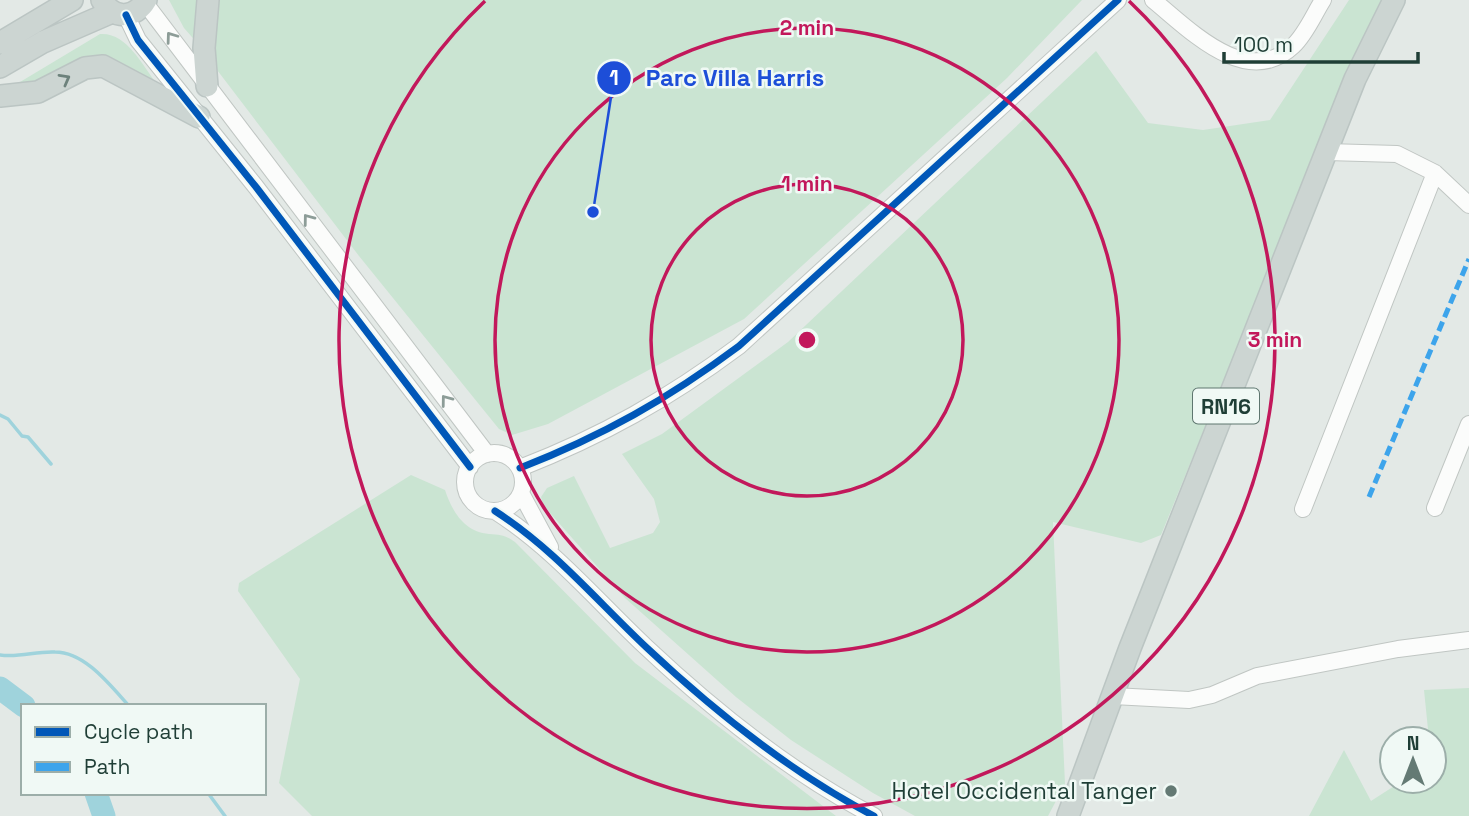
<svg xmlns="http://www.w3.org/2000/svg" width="1469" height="816" font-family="'Space Grotesk',sans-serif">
  <rect width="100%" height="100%" fill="#e3e9e6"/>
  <path fill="#cae4d2" d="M 169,0 L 204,0 L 199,45 L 184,28 Z
    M 217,0 L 1082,0 L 1007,78 L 744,319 L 548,424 L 512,435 L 499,429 L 359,256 L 214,66 L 211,38 Z
    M 1349,0 L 1386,0 L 1348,76 L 1161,535 L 1141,543 L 1053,522 L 1065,784 L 1048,816 L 915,816 L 873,793 L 791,740 L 736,697 L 625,598 L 543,505 L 541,497 L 547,488 L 574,476 L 610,548 L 653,533 L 660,522 L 654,499 L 622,454 L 662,434 L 788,342 L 1096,51 L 1148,123 L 1203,130 L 1270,120 Z
    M 100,34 C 127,32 142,65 157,84 L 118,65 L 5,91 Z
    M 411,475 L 445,490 C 452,511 464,532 489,534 C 501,535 505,535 515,542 L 635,663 L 836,816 L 312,816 L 279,783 L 300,679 L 238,591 L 239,583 Z
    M 1469,688 L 1469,816 L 1309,816 L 1344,750 L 1371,801 L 1402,781 L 1434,781 L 1434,739 L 1429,739 L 1424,690 Z"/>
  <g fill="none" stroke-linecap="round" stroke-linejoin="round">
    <path stroke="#9fd3dc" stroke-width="3.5" d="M 0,415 L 8,419 L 22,436 L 28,437 L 51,464
      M 0,655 C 19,658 36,651 55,652 C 85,652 110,685 129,706
      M 208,793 L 225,816"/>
    <path stroke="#9fd3dc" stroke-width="23" d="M 0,688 L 24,706
      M 96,793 L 104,816"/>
    <defs>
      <path id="minor" d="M 1153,0 C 1189,29 1246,90 1293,46 C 1306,34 1314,14 1323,0
        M 145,3 L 487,454
        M 126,15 L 138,40 L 256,187 L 470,467
        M 1327,152 L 1397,154 L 1435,173 L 1469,205
        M465 482a29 29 0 1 1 58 0a29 29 0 1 1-58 0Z
        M 520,468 C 602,436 668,399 739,346 L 1118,0
        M 521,493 L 550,547
        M 1435,508 L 1469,424
        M 1303,509 L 1435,173
        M 495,511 C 554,549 595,599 646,647 C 713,710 791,773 874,816
        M 1113,696 L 1189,700 L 1212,695 L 1257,676 L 1398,649 L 1469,640"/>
      <path id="major" d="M 102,0 C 113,20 135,19 146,0
        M 0,43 L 72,0
        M 0,67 L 43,42 L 112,12
        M 207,86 L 204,48 L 208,0
        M 0,96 L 38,92 L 85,68 L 103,66 L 199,117
        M 1068,816 L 1130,648 L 1355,79 L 1394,0"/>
    </defs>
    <use href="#minor" stroke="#c0c6c3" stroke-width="18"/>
    <use href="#major" stroke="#bbc5c3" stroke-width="24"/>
    <use href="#minor" stroke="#fbfcfb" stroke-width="16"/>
    <use href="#major" stroke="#ccd5d2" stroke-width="21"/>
    <path stroke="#3da4eb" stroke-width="5" stroke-dasharray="10 5" stroke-linecap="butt" d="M 1369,497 L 1469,259"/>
    <defs>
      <path id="cycleway" d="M 126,15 L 138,40 L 256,187 L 470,467
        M 520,468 C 602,436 668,399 739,346 L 1118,0
        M 495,511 C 554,549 595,599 646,647 C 713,710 791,773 874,816"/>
    </defs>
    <use href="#cycleway" stroke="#f0f9f5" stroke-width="11"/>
    <use href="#cycleway" stroke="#0057b8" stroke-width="7"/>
  </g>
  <defs><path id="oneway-chevron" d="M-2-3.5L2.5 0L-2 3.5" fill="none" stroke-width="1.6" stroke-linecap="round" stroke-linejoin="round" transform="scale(1.75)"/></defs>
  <g stroke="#8d9d98">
    <use href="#oneway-chevron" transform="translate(171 37) rotate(-126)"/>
    <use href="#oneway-chevron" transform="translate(308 219) rotate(-127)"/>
    <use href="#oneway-chevron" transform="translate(446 400) rotate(-127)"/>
  </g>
  <use stroke="#6d827c" href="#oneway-chevron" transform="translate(65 79) rotate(-29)"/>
  <g fill="none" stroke="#c2185b" stroke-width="3.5">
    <circle cx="807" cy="340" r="156"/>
    <circle cx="807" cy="340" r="312"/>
    <path d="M1129 1A468 468 0 1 1 485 1"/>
  </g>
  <circle fill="#647a74" stroke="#f0f9f5" stroke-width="2.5" cx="1171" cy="791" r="7"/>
  <g text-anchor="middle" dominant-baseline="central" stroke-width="5" stroke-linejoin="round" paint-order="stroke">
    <rect fill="#f0f9f5" stroke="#5e766f" stroke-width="2" x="1193" y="388.5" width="66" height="35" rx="5"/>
    <g font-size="21" font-weight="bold" fill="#1f3e36">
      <text x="1226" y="406">RN16</text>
    </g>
    <g font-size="23" fill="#1f3e36" stroke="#f0f9f5" text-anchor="end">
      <text x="1157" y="791">Hotel Occidental Tanger</text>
    </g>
  </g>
  <circle cx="807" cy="340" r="10" fill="#c2185b" stroke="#f0f9f5" stroke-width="3.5"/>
  <g font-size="21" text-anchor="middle" font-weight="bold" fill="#c2185b" stroke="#f0f9f5" stroke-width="5" stroke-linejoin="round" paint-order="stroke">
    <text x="807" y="35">2 min</text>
    <text x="807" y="191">1 min</text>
    <text x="1275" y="347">3 min</text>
  </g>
  <path fill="none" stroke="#1d4ed8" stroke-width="2.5" d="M593 212L614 78"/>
  <g fill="#1d4ed8" stroke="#f0f9f5" stroke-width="2.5">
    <circle cx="593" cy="212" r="7"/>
    <circle cx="614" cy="78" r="18"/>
  </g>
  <g font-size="21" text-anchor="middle" font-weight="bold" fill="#fff">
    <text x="614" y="85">1</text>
  </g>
  <g font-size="24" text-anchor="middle" font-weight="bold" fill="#1d4ed8" stroke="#f0f9f5" stroke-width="5" stroke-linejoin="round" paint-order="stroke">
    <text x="735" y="86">Parc Villa Harris</text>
  </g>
  <rect x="21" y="704" width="245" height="91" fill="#f0f9f5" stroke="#9caea9" stroke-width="2"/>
  <rect x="35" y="727" width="35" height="10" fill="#0057b8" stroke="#9caea9" stroke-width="2"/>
  <text x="84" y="739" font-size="21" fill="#1f3e36">Cycle path</text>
  <rect x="35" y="762" width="35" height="10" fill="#3da4eb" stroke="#9caea9" stroke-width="2"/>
  <text x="84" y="774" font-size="21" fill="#1f3e36">Path</text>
  <g transform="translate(1413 760)"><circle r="33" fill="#f0f9f5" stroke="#9caea9" stroke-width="2"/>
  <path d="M0-5L12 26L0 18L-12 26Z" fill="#647a74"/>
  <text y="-10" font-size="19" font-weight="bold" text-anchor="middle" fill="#1f3e36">N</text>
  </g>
  <path d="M1224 52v10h194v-10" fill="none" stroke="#1f3e36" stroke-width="3.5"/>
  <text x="1234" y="52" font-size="21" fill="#1f3e36" stroke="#f0f9f5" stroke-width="5" paint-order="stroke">100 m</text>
</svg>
